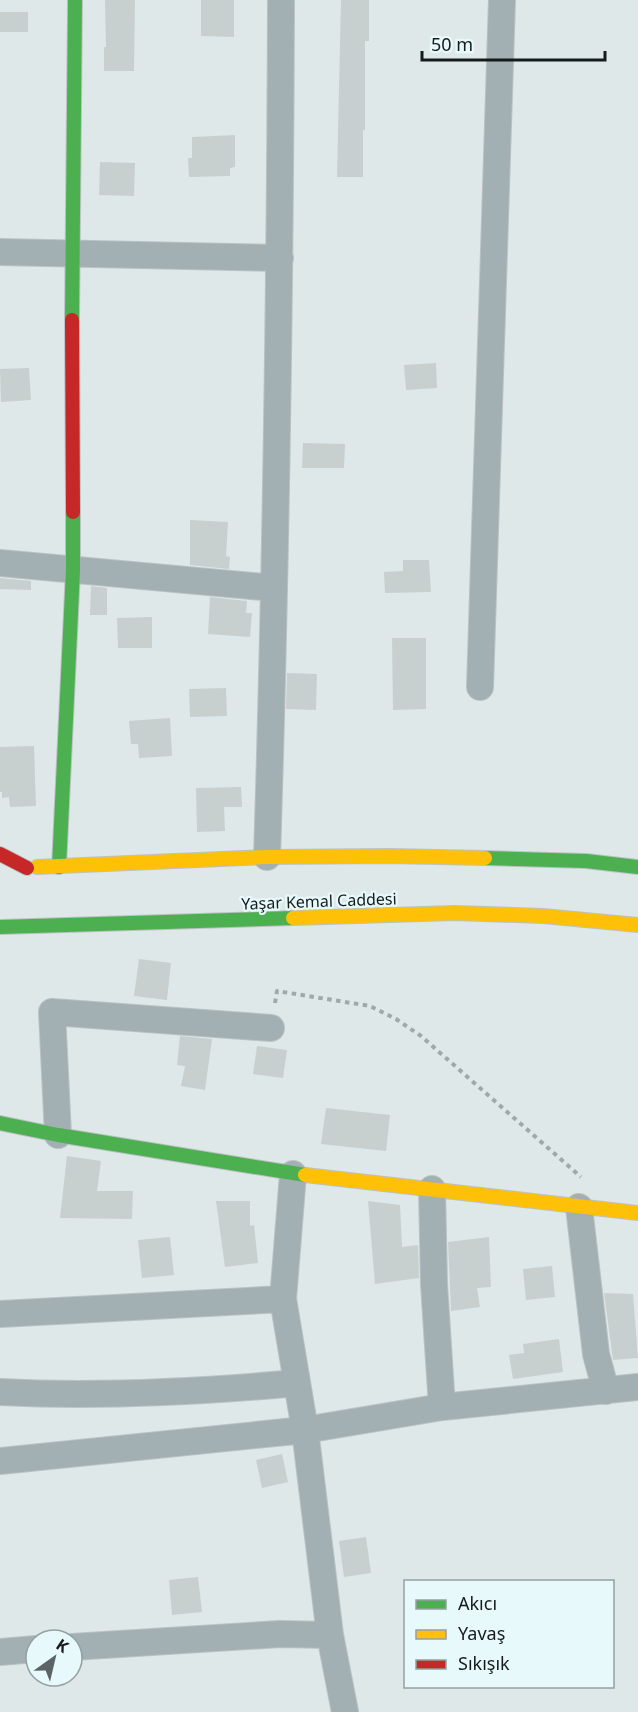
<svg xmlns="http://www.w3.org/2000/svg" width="638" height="1712" font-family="'Noto Sans',sans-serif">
  <rect width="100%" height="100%" fill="#dee8e9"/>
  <path fill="#c8cfcf" d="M 105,0 L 135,0 L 134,71 L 104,71 L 104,47 L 106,47 Z
    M 201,0 L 234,0 L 234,37 L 201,36 Z
    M 341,0 L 369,0 L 369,41 L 365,41 L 365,130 L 363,130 L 363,177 L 337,177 Z
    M 0,12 L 28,12 L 28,32 L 0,32 Z
    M 235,135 L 235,167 L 230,168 L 230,176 L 189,177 L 188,158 L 192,158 L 192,137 Z
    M 100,162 L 135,163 L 134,196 L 99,195 Z
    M 436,363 L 437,388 L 406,390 L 404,365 Z
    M 29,368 L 31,400 L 1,402 L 0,369 Z
    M 303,443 L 345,444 L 344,468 L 302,468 Z
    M 190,520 L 228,522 L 226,556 L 230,557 L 229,569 L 190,565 Z
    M 403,560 L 429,560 L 431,592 L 385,593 L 384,572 L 403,571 Z
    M 0,578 L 31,581 L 31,590 L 0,589 Z
    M 91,586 L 107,588 L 107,615 L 90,615 Z
    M 210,597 L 247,601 L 246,613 L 252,613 L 250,637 L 208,634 Z
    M 152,617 L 152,648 L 118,648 L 117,618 Z
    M 392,638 L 426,638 L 426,709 L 393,710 Z
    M 287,673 L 317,674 L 316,710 L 286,709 Z
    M 226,688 L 227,716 L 190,717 L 189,689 Z
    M 170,718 L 172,756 L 139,758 L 138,744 L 131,744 L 129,721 Z
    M 34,746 L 36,806 L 10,807 L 9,797 L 2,798 L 2,792 L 0,792 L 0,747 Z
    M 241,787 L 242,807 L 224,807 L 225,831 L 197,832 L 196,788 Z
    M 139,959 L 171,963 L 167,1000 L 134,996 Z
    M 180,1036 L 212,1039 L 205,1090 L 181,1086 L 185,1066 L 177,1065 Z
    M 257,1046 L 287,1050 L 283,1078 L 253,1074 Z
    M 326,1108 L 390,1115 L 386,1151 L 321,1144 Z
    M 67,1156 L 101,1161 L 97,1191 L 133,1191 L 132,1219 L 60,1218 Z
    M 216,1201 L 250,1201 L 250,1226 L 254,1225 L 258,1263 L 225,1267 Z
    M 368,1201 L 400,1205 L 402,1247 L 418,1245 L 419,1278 L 375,1284 Z
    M 170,1237 L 174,1275 L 142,1278 L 138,1240 Z
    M 489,1237 L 491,1287 L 477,1288 L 480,1307 L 451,1311 L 448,1242 Z
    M 552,1266 L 555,1297 L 526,1300 L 523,1269 Z
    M 604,1293 L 633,1294 L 638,1358 L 613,1360 Z
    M 559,1339 L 563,1372 L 513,1379 L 509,1355 L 524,1353 L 523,1344 Z
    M 282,1454 L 288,1482 L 262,1488 L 256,1460 Z
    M 366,1537 L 371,1573 L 344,1577 L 339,1541 Z
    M 198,1577 L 202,1612 L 172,1615 L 169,1580 Z"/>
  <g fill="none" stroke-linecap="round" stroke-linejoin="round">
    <defs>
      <path id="street" d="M 0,252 L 280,258
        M 0,563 L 274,588
        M 480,687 L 502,0
        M 267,857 C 276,571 280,286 281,0
        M 58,1135 L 52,1012 L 271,1028
        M 293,1174 L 283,1299 L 305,1430 L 330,1635 L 345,1712
        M 432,1189 L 434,1284 L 442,1407
        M 579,1207 L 596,1354 L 606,1391
        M 0,1314 L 283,1299
        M 0,1392 C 99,1397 198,1392 297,1383
        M 0,1461 L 305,1430 L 442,1407 L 638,1387
        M 72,1647 L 280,1634 L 330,1635
        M 0,1652 L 36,1649"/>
      <path id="fast" d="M 72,320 L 75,0
        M 485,858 L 586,861 L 638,867
        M 59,867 L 73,570 L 73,512
        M 0,927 L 293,918
        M 0,1123 L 58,1135 L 305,1175"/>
      <path id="slow" d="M 37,867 L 267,857 L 390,856 L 485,858
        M 293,918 L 455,913 L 543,916 L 638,925
        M 305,1175 L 638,1213"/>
      <path id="jam" d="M 72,320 L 73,512
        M 0,854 L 27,868"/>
    </defs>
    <use href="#street" stroke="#bbc2c3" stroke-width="28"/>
    <use href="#fast" stroke="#bbc2c3" stroke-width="16"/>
    <use href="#slow" stroke="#bbc2c3" stroke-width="16"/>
    <use href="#jam" stroke="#bbc2c3" stroke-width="16"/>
    <path stroke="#9fa9ad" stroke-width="4" stroke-dasharray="4.5 4.5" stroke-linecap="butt" d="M 275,1003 L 277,991 L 370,1006 L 396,1019 L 421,1036 L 581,1177"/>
    <use href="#street" stroke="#a2afb3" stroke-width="26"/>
    <use href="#fast" stroke="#4caf50" stroke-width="14"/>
    <use href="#slow" stroke="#ffc107" stroke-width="14"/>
    <use href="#jam" stroke="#c62828" stroke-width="14"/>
  </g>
  <g text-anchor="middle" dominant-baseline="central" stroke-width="4.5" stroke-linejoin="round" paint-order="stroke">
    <g font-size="16" fill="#151b1c" stroke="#e8f9fb">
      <text transform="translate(319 901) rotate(-2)">Yaşar Kemal Caddesi</text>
    </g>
  </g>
  <rect x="404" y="1580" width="210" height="108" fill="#e8f9fb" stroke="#94a0a2" stroke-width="1.5"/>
  <rect x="416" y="1600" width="30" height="9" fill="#4caf50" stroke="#94a0a2" stroke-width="1.5"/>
  <text x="458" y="1610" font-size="18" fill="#151b1c">Akıcı</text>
  <rect x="416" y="1630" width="30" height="9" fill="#ffc107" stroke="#94a0a2" stroke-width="1.5"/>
  <text x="458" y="1640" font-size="18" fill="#151b1c">Yavaş</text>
  <rect x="416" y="1660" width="30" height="9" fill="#c62828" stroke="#94a0a2" stroke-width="1.5"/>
  <text x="458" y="1670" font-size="18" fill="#151b1c">Sıkışık</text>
  <g transform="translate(54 1658) rotate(34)"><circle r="28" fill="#e8f9fb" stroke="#94a0a2" stroke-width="1.5"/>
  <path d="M0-4.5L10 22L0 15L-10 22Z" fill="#5b6364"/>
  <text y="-9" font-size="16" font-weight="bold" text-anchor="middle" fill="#151b1c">K</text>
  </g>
  <path d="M422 51v9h183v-9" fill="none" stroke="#151b1c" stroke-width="3"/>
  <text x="431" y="51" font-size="18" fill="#151b1c" stroke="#e8f9fb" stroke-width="4.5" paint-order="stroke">50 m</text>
</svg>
